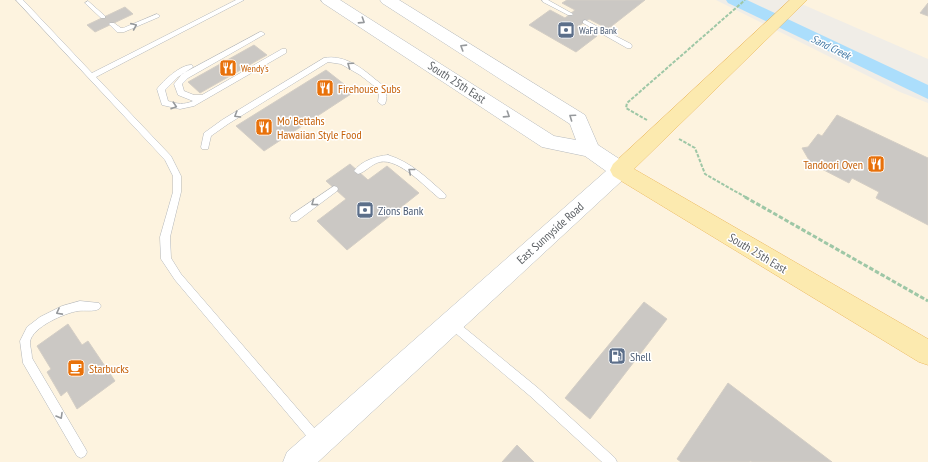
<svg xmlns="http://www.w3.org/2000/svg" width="928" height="462" font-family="'PT Sans Narrow',sans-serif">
  <rect width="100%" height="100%" fill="#f0ede7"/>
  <path fill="#fdf3df" d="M 0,0 L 716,0 L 900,92 L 928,103 L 928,462 L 0,462 Z
    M 799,0 L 928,0 L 928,59 L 797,2 Z"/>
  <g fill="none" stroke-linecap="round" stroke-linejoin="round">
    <path fill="#abdefc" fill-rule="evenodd" d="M 726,0 L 747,0 L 928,85 L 928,99 L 728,3 Z"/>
  </g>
  <path fill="#cbc8c4" stroke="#d4cec5" d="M 567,0 L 645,0 L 608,29 L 589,19 L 579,26 L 597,36 L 576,52 L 529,25 L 550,10 L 565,18 L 575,10 L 562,3 Z
    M 928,3 L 928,16 L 920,13 Z
    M 125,7 L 133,14 L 95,32 L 87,25 Z
    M 254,45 L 267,55 L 200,93 L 188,82 Z
    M 326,70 L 354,92 L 264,151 L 236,126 Z
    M 837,115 L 928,158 L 928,225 L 876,198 L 879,192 L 852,178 L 849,183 L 818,167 L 813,167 L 802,148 L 808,147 L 818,134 L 822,136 Z
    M 350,164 L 368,180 L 387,166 L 419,193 L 347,250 L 317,221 L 346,199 L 326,181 Z
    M 644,302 L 667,319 L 590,419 L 565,398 Z
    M 68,324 L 82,345 L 88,341 L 115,381 L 77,409 L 67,391 L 61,396 L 47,372 L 51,369 L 37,346 Z
    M 728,383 L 832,462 L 752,462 L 750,461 L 749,462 L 681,462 L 677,459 Z
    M 517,445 L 534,462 L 502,462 Z"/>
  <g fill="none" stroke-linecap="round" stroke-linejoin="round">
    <defs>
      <path id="service" d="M 16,0 L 23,0 L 92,73 L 236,0 L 244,0 L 96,77 L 171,156 L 181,176 L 181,192 L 170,237 L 171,258 L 181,274 L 322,437 L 324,441 L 322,445 L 318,447 L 314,445 L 175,280 L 161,259 L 160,237 L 173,192 L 173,176 L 165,160 Z
        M 542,0 L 548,0 L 573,14 L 572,15 L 568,15 L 543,2 Z
        M 88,1 L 105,16 L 105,18 L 101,18 L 86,4 L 85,3 Z
        M 157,14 L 160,16 L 159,17 L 124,32 L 117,32 L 109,24 L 110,23 L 114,23 L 121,28 L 123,28 Z
        M 585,20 L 631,44 L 632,46 L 631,48 L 627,48 L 583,23 L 583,21 Z
        M 260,32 L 262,32 L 265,34 L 188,78 L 182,84 L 184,91 L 194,95 L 202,95 L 282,49 L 286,49 L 286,53 L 194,106 L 180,109 L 162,105 L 157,89 C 163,81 181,64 192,65 L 193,67 L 178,77 L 165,90 L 168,101 C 177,104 184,105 193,101 L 178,95 L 174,84 L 182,74 Z
        M 324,58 C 344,54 362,68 376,80 C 379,82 383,85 385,89 C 387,94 387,99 385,104 L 382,105 L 378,102 L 379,94 L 378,89 L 360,75 L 341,64 L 328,62 L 228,124 L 211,136 L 208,149 L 202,149 L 201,147 L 204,133 L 222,120 Z
        M 388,155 C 411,162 427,178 445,194 L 446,196 L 445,198 L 439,198 C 425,187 399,158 380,162 C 371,164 366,172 358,174 L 354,171 C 361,161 376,156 388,155 Z
        M 334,186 L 337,187 L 338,189 L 337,191 L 297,221 L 291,221 L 290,218 L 291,215 Z
        M 80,301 L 99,303 L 101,306 L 99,309 C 93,312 85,310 78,311 C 65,313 32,327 30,342 C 30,347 32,353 32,358 L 85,448 L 87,452 L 85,456 L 81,458 L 77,456 L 23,363 L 20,341 L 27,327 L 40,317 L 62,306 Z
        M 451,318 L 455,320 L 538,388 L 615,458 L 617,462 L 602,462 L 530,396 L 447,326 L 446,323 L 447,320 Z"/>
      <path id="secondary" d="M 321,0 L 340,0 L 554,136 L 576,140 L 570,124 L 382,3 L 380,0 L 399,0 L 585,115 L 598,145 L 627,164 L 630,170 L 627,176 L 318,462 L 283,462 L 287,452 L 606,171 L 585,156 L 542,147 L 323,3 Z"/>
      <path id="primary" d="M 790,0 L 807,0 L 634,169 L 928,339 L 928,365 L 919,362 L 613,176 L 610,170 L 613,164 Z"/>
    </defs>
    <use href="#service" stroke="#b4b7ba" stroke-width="1"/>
    <use href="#secondary" stroke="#b5b9bd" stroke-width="1"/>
    <use href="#primary" stroke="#ecbb63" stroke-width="1"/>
    <path stroke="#9ec7a6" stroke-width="2" stroke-dasharray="3.5 1.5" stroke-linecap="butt" d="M 647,120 L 626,108 L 627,103 L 745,0
      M 679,139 L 695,148 L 705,174 L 747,198"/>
    <path stroke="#9ec7a6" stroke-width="3" stroke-dasharray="4.5 2" stroke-linecap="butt" d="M 745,197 L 928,301"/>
    <use href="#service" fill="#fff" fill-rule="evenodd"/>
    <use href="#secondary" fill="#fff" fill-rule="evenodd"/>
    <use href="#primary" fill="#fceaaf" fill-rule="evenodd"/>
  </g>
  <defs><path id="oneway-chevron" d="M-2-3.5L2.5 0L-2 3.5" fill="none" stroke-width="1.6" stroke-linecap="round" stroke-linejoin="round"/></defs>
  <g stroke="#96999c">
    <use href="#oneway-chevron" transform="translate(362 21) rotate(33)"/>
    <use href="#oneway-chevron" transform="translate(134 26) rotate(-23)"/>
    <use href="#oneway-chevron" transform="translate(463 47) rotate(-148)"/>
    <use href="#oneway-chevron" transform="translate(350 65) rotate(-145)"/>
    <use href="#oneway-chevron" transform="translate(174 106) rotate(18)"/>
    <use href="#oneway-chevron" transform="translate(237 115) rotate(149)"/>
    <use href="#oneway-chevron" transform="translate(507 115) rotate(33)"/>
    <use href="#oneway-chevron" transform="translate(572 117) rotate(-145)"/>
    <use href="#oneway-chevron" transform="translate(411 171) rotate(-141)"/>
    <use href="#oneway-chevron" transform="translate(314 203) rotate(144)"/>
    <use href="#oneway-chevron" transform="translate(59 312) rotate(152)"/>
    <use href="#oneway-chevron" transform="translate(60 416) rotate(60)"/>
  </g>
  <defs>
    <symbol id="bank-square" viewBox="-11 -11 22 22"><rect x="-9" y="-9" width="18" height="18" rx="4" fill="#5c6f8a" stroke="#fff"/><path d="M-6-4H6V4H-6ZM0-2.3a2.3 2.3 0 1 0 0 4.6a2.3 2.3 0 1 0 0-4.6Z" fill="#fff"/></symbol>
    <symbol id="restaurant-square" viewBox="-11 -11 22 22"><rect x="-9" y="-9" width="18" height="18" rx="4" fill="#e8710a" stroke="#fff"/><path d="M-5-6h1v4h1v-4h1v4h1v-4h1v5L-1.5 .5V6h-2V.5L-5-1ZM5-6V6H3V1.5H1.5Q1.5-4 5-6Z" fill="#fff"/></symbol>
    <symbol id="fuel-square" viewBox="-11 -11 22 22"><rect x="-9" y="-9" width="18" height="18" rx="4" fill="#5c6f8a" stroke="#fff"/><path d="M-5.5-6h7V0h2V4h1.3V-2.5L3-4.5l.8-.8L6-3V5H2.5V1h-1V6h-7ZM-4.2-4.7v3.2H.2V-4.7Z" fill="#fff"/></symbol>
    <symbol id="cafe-square" viewBox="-11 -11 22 22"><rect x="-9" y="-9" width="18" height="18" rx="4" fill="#e8710a" stroke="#fff"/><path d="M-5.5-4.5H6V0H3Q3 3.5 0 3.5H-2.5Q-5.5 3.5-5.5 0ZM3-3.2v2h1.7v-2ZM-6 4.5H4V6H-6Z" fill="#fff"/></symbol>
  </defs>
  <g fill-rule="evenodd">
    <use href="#bank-square" x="556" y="20" width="20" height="20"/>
    <use href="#restaurant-square" x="218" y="58" width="20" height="20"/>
    <use href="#restaurant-square" x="315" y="78" width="20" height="20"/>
    <use href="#restaurant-square" x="254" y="117" width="20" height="20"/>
    <use href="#restaurant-square" x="866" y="154" width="20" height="20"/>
    <use href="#bank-square" x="355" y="200" width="20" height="20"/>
    <use href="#fuel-square" x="607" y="346" width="20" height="20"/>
    <use href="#cafe-square" x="66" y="358" width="20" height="20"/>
  </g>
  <g text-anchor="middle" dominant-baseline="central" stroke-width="3" stroke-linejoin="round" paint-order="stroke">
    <g font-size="10" fill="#4e5e75" stroke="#fff" text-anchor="start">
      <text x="579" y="30">WaFd Bank</text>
    </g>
    <g font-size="10" fill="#c56008" stroke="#fff" text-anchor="start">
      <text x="241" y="68">Wendy's</text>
    </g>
    <g font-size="11" font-style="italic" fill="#447aa5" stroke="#fff">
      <text transform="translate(831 47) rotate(26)">Sand Creek</text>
    </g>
    <g font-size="12" fill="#5e6266" stroke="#fff">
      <text transform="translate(457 82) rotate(33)">South 25th East</text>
      <text transform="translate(550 233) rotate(-42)">East Sunnyside Road</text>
      <text transform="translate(758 253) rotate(31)">South 25th East</text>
    </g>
    <g font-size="12" fill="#c56008" stroke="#fff" text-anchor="start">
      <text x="338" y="88">Firehouse Subs</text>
      <text x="277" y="120">Mo' Bettahs<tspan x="277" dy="14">Hawaiian Style Food</tspan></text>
      <text x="863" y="164" text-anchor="end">Tandoori Oven</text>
      <text x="89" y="368">Starbucks</text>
    </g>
    <g font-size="12" fill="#4e5e75" stroke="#fff" text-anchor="start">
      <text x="378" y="210">Zions Bank</text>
      <text x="630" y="356">Shell</text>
    </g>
  </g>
</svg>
